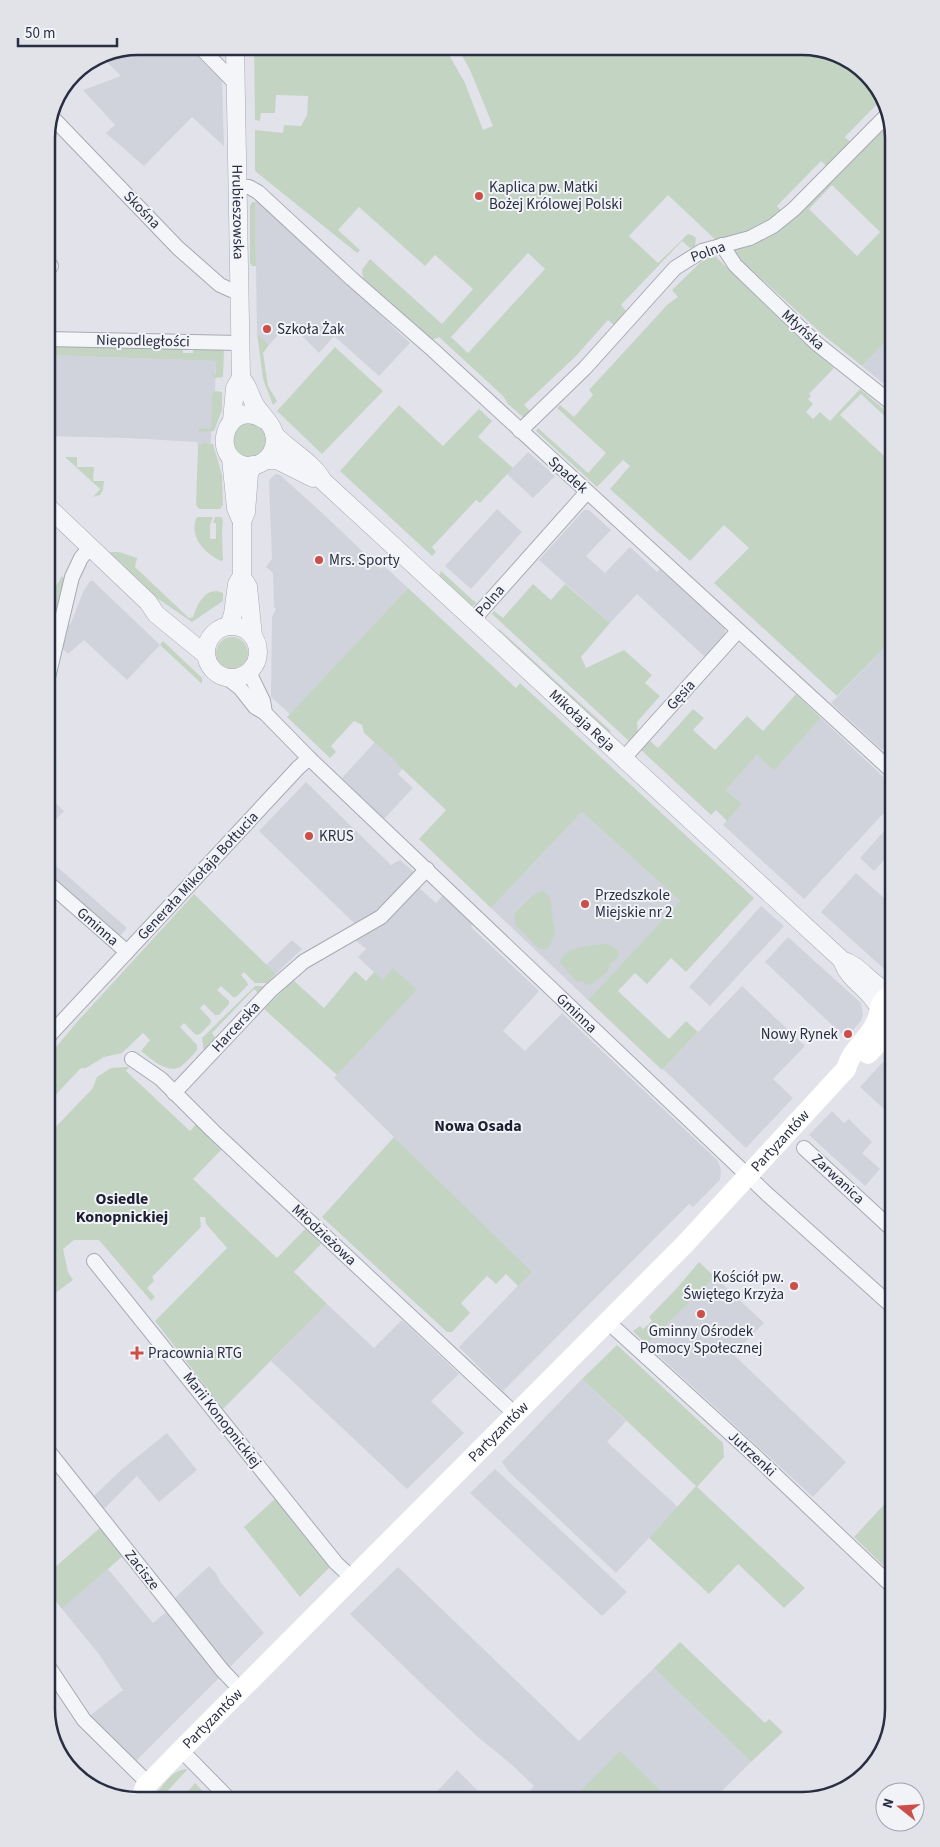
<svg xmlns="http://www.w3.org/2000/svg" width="940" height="1847" font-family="'Source Sans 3',sans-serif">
  <rect width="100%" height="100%" fill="#e2e3ea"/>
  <path fill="#d0d2dc" d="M 138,46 L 187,46 L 222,81 L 224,146 L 192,117 L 144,166 L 106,133 L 115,125 L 83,90 L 121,76 L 103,58 L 109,52 Z
    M 255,202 L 262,203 L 410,343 L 379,376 L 334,336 L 319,353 L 289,323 L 269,345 L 257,333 Z
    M 894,333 L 894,392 L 862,366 Z
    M 46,355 L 216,361 L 215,391 L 212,396 L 211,443 L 198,445 L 197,442 L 127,438 L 46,436 Z
    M 528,452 L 555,476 L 533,498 L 507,474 Z
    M 276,474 L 280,475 L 320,511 L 381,569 L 384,566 L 408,588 L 290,714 L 271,697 L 272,617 L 276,609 L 274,607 L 273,573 L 266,567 L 272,559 L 269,483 L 270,479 Z
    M 497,509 L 522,532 L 471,589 L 445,566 Z
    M 584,510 L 589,510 L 611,530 L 586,556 L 605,573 L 630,547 L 657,572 L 660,569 L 725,628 L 725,635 L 706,658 L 637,594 L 610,623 L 539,560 Z
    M 90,581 L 93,581 L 160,645 L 127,680 L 84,640 L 68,654 L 61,647 L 64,631 L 71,623 L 83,592 Z
    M 894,638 L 894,737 L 882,750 L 831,703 Z
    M 821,718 L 894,787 L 894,802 L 804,899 L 723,825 L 742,804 L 726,790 L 757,755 L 774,769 Z
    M 375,742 L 398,762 L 397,763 L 403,768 L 398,774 L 413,788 L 384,819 L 342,778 Z
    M 306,782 L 391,865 L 400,860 L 414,872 L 376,914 L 355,924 L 259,831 Z
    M 46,794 L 64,811 L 50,826 L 46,823 Z
    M 582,812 L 680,901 L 588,1000 L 491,908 Z
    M 894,820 L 894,849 L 874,871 L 860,858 Z
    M 46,857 L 127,928 L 118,938 L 46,874 Z
    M 856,873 L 894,907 L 893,977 L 821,912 Z
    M 417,886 L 436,903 L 443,895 L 473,924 L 471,927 L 539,991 L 503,1031 L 525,1051 L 562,1013 L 718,1161 L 721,1170 L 720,1180 L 693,1207 L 689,1204 L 503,1391 L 459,1347 L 531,1272 L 334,1078 L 417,990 L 382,980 L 358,957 L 366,949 L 355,940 L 381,926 Z
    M 761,906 L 784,926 L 710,1006 L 689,987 Z
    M 788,937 L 861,1003 L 863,1015 L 861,1021 L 846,1038 L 765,962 Z
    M 292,940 L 302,949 L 276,974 L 266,965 Z
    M 742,986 L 805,1046 L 773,1079 L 793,1098 L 746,1148 L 663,1069 Z
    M 894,1050 L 894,1118 L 860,1087 Z
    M 832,1111 L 844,1123 L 849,1119 L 872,1142 L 862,1153 L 880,1169 L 865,1186 L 809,1135 Z
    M 715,1277 L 764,1323 L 733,1354 L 846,1462 L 813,1497 L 647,1345 Z
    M 327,1304 L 374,1348 L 402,1320 L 459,1374 L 431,1401 L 464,1433 L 407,1489 L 271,1361 Z
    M 582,1379 L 626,1421 L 607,1442 L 678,1507 L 616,1573 L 509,1472 L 502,1462 Z
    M 167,1433 L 197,1470 L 159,1502 L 137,1476 L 104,1509 L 93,1497 L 121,1470 Z
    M 495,1469 L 627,1592 L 602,1616 L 470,1493 Z
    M 209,1566 L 216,1573 L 221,1583 L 264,1633 L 229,1668 L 174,1599 Z
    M 398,1567 L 579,1741 L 654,1668 L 751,1762 L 712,1801 L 520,1801 L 534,1786 L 512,1765 L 479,1738 L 426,1688 L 350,1614 Z
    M 108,1569 L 153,1623 L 166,1612 L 220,1677 L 134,1763 L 88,1717 L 123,1690 L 98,1653 L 62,1609 Z
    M 457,1770 L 488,1801 L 428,1801 Z"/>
  <path fill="#c4d4c3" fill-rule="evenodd" d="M 254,46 L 444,46 L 465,83 L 483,130 L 493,126 L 470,70 L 457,46 L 467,46 L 471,53 L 479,48 L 478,46 L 808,46 L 858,65 L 883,98 L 845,137 L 851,143 L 887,106 L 894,138 L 894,333 L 862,366 L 822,334 L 742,261 L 737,260 L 668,195 L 629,236 L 658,263 L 688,234 L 692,235 L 696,238 L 695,247 L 690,248 L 682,241 L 621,305 L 627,312 L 615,326 L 608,320 L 576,356 L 524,405 L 531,412 L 525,419 L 508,404 L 503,396 L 439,337 L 435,339 L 430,339 L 363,278 L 362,270 L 370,259 L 442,324 L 473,289 L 435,255 L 425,266 L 359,207 L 338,230 L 360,250 L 357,253 L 255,171 L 255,130 L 283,133 L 284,125 L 301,126 L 307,115 L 308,96 L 276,95 L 275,113 L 261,113 L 260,121 L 255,120 ZM 821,161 L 828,167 L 783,212 L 777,206 ZM 832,185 L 880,232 L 857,256 L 809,209 ZM 528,253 L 545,269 L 468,353 L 451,337 Z
    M 252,202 L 255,202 L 256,266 L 252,266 L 250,263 L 250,206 Z
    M 711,252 L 799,338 L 834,368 L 809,394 L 811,396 L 808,399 L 813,404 L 806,412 L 813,419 L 820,412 L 830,421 L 860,389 L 894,418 L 894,425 L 861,394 L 840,415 L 894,465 L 894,638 L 837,696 L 714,583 L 749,548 L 724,525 L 690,561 L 610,489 L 630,466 L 623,460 L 597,487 L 536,431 L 538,428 L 588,473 L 606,453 L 557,408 L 560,405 L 574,417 L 593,395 L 589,390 L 668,304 L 678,297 L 672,290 Z
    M 257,333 L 269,345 L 263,353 L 268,386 L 277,401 L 273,405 L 263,379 Z
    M 46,345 L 183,348 L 183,353 L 193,353 L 194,348 L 216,349 L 224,351 L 223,377 L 215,378 L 212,374 L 216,374 L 216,361 L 46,355 Z
    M 335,347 L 383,391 L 322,454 L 277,411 Z
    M 215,391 L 222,392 L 222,410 L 214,431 L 199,432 L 199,428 L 211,429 L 212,395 Z
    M 399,405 L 443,446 L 479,409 L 492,421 L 478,437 L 513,468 L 480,503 L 476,500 L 432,547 L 436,552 L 432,556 L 340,471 Z
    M233 440a17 17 0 1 1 34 0a17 17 0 1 1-34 0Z
    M 205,443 L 213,444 L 222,475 L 223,505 L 220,509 L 199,509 L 196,505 L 198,445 Z
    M 65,457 L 77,457 L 77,467 L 94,467 L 93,481 L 104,481 L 103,490 L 100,495 L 93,497 L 100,489 Z
    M 197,517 L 213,517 L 210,525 L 210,539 L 216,539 L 216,523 L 213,523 L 215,517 L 221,517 L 223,520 L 222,533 L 223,560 L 221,561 C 204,553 188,536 197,517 Z
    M 111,552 L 119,552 L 137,558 L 135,567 L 189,618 L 193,617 C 198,603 206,586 223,593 L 223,601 L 192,622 L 151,594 L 108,555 Z
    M 441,571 L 477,604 L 471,606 L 438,579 Z
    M 62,576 L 66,580 L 46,666 L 46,577 L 56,586 Z
    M 533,584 L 551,600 L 565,584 L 610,623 L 581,657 L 586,668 L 624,650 L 652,675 L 645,683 L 660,696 L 637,722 L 638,736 L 631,743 L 492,614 L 494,611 L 503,618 Z
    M 408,588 L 516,688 L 520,683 L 754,898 L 686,972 L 671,958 L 647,984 L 635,973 L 618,991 L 669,1039 L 686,1021 L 698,1032 L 662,1070 L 588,1000 L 680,901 L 582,812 L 491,908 L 419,839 L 446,810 L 396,763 L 397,762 L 364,733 L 362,725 L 354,721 L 331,746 L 336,752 L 330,758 L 287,717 Z
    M 499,629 L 611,731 L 608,735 L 496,633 Z
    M216 653a16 16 0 1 1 32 0a16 16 0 1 1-32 0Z
    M 163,641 L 202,678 L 202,684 L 160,645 Z
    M 796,694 L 821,718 L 774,770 L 757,755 L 726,790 L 742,804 L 727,821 L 716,810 L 711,815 L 641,750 L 649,740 L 658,748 L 693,709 L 704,718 L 693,730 L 715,750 L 747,716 L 763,731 Z
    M 541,891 C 554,893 551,911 553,921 C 553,925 556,927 555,932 C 555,937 551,942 549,947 L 546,949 L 538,948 L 515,924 L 514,917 L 516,912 L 534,894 Z
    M 194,894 L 276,974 L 267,983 L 255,983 L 244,972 L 241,975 L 247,982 L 248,985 L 236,997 L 233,997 L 221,986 L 217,990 L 229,1001 L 229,1004 L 219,1015 L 215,1015 L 204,1004 L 200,1008 L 211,1020 L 210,1024 L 200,1034 L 196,1035 L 184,1023 L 180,1027 L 197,1045 L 197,1050 C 192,1056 186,1063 180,1067 C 167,1074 150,1058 141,1051 L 150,1040 L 143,1033 L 122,1053 L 104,1057 L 86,1068 L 81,1068 L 46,1105 L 46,1059 L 77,1022 Z
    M 607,944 L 617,949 L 619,954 C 617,960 614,960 610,964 C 611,974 597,978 591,985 L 588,985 L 581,981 L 578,982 C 571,977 567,969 560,963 C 561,947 593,945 607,944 Z
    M 393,968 L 417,990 L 337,1075 L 264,1009 L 293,980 L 324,1008 L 355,971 L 366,981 L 374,972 L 383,980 Z
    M 255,986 L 266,986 L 260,995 L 254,989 L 212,1033 L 216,1039 L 188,1071 L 184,1072 L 204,1052 L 202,1038 Z
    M 125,1067 L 129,1067 L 126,1071 L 190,1131 L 197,1123 L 222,1149 L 193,1179 L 277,1258 L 306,1228 L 321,1244 L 294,1272 L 327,1304 L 223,1409 L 155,1321 L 227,1248 L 206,1224 L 205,1217 L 200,1217 L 201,1227 L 152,1277 L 154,1281 L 147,1288 L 155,1297 L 151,1301 L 99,1240 L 74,1240 L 63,1249 L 68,1272 L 73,1280 L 51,1296 L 46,1291 L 46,1137 L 93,1088 L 97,1077 L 111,1068 Z
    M 394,1137 L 532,1272 L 518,1286 L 506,1274 L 496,1284 L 487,1276 L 461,1303 L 470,1313 L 452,1332 L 447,1332 L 322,1217 Z
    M 699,1262 L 715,1277 L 647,1345 L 633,1331 L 640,1326 L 643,1329 L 652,1321 L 649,1317 L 677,1288 Z
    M 617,1345 L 723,1443 L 724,1457 L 697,1487 L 805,1588 L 784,1608 L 738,1564 L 709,1594 L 649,1538 L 696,1486 L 582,1379 Z
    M 894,1494 L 894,1572 L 892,1574 L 854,1537 Z
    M 276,1498 L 331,1566 L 300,1597 L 244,1527 Z
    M 101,1527 L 123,1556 L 62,1609 L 46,1589 L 46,1575 Z
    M 680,1642 L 765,1723 L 769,1719 L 783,1732 L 751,1762 L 654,1668 Z
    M 620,1751 L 664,1794 L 657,1801 L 571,1801 Z
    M 188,1769 L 158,1801 L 151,1801 C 161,1788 171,1769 188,1769 Z
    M 195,1783 L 212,1801 L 180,1801 Z"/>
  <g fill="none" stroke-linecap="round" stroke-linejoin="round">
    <defs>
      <g id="minor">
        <path d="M 199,46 L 236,84"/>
        <path d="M 53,118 L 178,248 L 220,285 L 231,290 L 238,290"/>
        <path d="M 237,187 L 249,187 L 258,192 L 352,279 L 433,350 L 894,773"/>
        <path d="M 722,245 L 735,265 L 816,343 L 894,405"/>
        <path d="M 46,261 L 51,266"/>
        <path d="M 46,339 L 239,343"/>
        <path d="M 520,431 L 585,368 L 675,268 L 702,251 L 750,238 L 773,226 L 794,209 L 889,113"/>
        <path d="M 473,620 L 587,492"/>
        <path d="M 249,672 L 263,701 L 265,713"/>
        <path id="s1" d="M 227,678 L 240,688 L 255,707 L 265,713 L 309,758 L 767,1194 L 894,1308"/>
        <path d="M 46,686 L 72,577 L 81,558 L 90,547"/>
        <path d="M 623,759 L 738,631"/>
        <path id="s2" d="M 46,881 L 127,952"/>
        <path d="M 303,962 L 381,917 L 427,869"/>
        <path d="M 46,1039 L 298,768 L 309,758"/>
        <path d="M 132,1059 L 161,1079 L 213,1131 L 515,1414"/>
        <path d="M 174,1093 L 271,990 L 301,964"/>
        <path d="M 804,1148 L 894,1231"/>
        <path d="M 94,1261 L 336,1563 L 352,1578"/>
        <path d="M 608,1322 L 754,1455 L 894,1588"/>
        <path d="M 46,1448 L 222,1670 L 240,1689"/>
        <path d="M 46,1663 L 84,1720 L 148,1783"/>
        <path d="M 181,1750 L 231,1801"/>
      </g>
      <g id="tertiary">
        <path id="s3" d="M 235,46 L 241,378 C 248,385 250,396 255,405 C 260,413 269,421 273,430 C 278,442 273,457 261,463 C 254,467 245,467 238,463 C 213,451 226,408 254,415 C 258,416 261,418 265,420"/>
        <path d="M 232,421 L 235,388 L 241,378"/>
        <path id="s4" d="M 274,434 C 288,450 313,462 323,481 L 842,960 C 862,966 873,989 894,993"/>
        <path d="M 231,458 L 236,508 L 242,522"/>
        <path d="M 266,460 L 277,460 L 313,478"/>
        <path d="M 46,505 L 148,602 L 156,614 L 206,655"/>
        <path d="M 242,577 L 248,587 L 253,636"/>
        <circle cx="232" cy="652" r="26"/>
        <path d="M 229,626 L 233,614 L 237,584 L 242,576 L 242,522 L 246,512 L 249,474 L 253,465"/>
        <path d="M 843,963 C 850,982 872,990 879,1009"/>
      </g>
    </defs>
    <use href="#minor" stroke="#a7a9b4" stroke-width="16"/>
    <use href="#tertiary" stroke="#a7a9b4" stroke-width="19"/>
    <use href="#minor" stroke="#f4f5f8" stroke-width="14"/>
    <use href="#tertiary" stroke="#f4f5f8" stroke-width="18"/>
    <g stroke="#fff" stroke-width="20">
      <path d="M 883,1024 C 876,1011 880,999 894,994"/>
      <path d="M 868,1054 L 885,1036 L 894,1031"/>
      <path id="s5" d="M 140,1801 L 145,1787 L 181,1750 L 685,1244 L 846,1069 C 852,1046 874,1037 879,1013"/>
    </g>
  </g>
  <g fill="#cc4e49" stroke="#f1f3f7" stroke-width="2">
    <circle cx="479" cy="196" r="5"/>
    <circle cx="267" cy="329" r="5"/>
    <circle cx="319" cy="560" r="5"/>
    <circle cx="309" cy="836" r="5"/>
    <circle cx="585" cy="904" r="5"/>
    <circle cx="848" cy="1034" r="5"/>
    <circle cx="794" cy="1286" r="5"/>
    <circle cx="701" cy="1314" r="5"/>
    <path d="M134.5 1345.5h5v5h5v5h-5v5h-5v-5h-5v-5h5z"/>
  </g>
  <g text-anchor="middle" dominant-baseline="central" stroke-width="4" stroke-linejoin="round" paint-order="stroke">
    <g font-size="15" fill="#2a2e42" stroke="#f1f3f7" text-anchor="start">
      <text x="489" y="187">Kaplica pw. Matki<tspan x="489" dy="17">Bożej Królowej Polski</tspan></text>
      <text x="277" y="329">Szkoła Żak</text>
      <text x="329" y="560">Mrs. Sporty</text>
      <text x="319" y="836">KRUS</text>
      <text x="595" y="895">Przedszkole<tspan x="595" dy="17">Miejskie nr 2</tspan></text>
      <text x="838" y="1034" text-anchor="end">Nowy Rynek</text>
      <text x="784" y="1277" text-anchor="end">Kościół pw.<tspan x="784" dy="17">Świętego Krzyża</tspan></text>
      <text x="701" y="1331" text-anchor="middle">Gminny Ośrodek<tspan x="701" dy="17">Pomocy Społecznej</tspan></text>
      <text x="148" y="1353">Pracownia RTG</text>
    </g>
    <g font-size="15" fill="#2a2e42" stroke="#f1f3f7">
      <text transform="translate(142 210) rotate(46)">Skośna</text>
      <text stroke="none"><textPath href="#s3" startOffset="166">Hrubieszowska</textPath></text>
      <text transform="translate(708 252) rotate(-20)">Polna</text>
      <text transform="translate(803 330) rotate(42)">Młyńska</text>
      <text transform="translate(143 341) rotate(1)">Niepodległości</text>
      <text transform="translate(568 475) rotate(42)">Spadek</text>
      <text transform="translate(490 601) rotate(-49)">Polna</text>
      <text transform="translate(681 695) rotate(-48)">Gęsia</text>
      <text stroke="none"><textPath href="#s4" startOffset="421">Mikołaja Reja</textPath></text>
      <text transform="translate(198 876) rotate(-47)">Generała Mikołaja Bołtucia</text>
      <text stroke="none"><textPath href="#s2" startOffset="69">Gminna</textPath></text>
      <text stroke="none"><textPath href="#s1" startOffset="485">Gminna</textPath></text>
      <text transform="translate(236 1027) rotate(-47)">Harcerska</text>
      <text stroke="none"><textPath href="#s5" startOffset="921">Partyzantów</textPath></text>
      <text transform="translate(838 1179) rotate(43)">Zarwanica</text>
      <text transform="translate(324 1235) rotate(43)">Młodzieżowa</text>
      <text transform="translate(222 1420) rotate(52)">Marii Konopnickiej</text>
      <text stroke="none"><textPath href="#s5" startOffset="516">Partyzantów</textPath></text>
      <text transform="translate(752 1454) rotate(43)">Jutrzenki</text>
      <text transform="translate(142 1570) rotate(52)">Zacisze</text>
      <text stroke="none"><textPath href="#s5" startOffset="111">Partyzantów</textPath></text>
    </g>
    <g font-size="16" font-weight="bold" fill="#1c1f32" stroke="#f1f3f7">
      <text x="478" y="1126">Nowa Osada</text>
      <text x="122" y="1199">Osiedle<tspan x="122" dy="18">Konopnickiej</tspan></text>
    </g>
  </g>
  <path d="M0 0H940V1847H0ZM138 55H802A83 83 0 0 1 885 138V1709A83 83 0 0 1 802 1792H138A83 83 0 0 1 55 1709V138A83 83 0 0 1 138 55Z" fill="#e1e3e9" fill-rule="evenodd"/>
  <path fill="none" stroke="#2a2e42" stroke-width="2.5" d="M138 55H802A83 83 0 0 1 885 138V1709A83 83 0 0 1 802 1792H138A83 83 0 0 1 55 1709V138A83 83 0 0 1 138 55Z"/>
  <g transform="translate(900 1807) rotate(287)"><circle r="24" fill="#f1f3f7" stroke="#a1a4af"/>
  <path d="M0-4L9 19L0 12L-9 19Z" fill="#cc4e49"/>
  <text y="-8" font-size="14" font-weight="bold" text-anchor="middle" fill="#2a2e42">N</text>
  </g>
  <path d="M18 38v8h99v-8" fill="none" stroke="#2a2e42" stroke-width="2.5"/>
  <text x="25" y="38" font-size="15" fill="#2a2e42" stroke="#f1f3f7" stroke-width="4" paint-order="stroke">50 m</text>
</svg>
